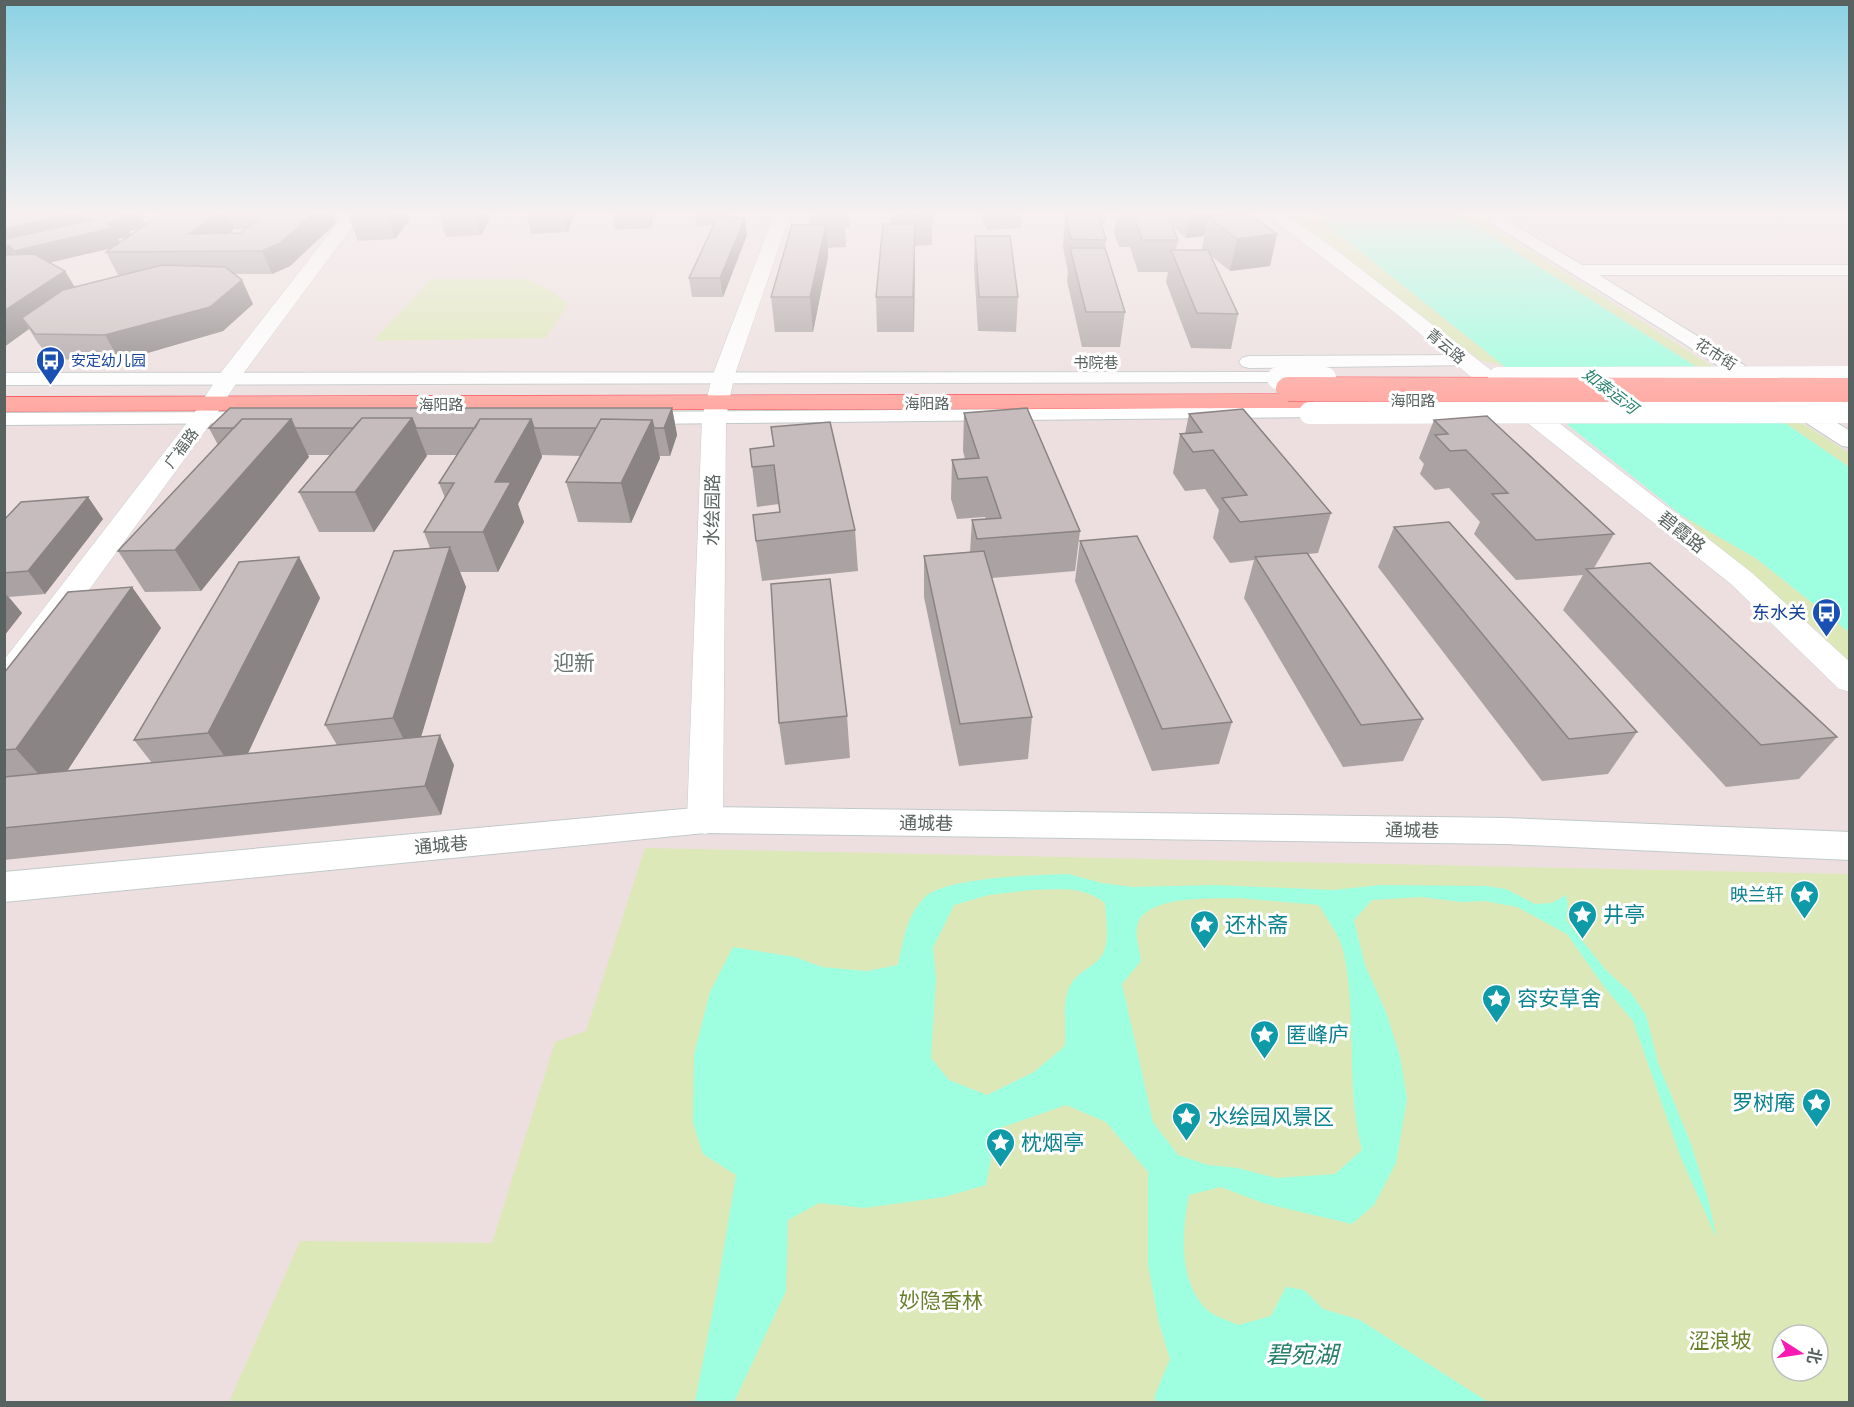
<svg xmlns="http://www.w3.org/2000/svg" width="1854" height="1407" font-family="'Public Sans','Noto Sans SC',sans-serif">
  <rect width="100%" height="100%" fill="#eddfdf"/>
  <path fill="#dde8b8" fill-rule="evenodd" d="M 1285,212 L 1311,212 L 1504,366 L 1480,360 Z
    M 1453,212 L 1467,212 L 1511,239 L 1849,453 L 1849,467 L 1788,425 Z
    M 431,279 L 528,279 L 553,292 L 568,304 L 546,338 L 373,341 Z
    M 1681,515 L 1757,559 L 1849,632 L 1849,663 L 1818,631 Z
    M 645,848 L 1849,874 L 1849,1402 L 229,1402 L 300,1241 L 492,1243 L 555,1042 L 586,1031 ZM 1782,1335 L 1818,1335 L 1818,1371 L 1782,1371 Z"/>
  <path fill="#9dffdf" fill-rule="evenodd" d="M 1311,212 L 1453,212 L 1788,425 L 1849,467 L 1849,632 L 1757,559 L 1681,515 L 1534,398 L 1504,366 Z
    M 1068,874 L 1102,883 L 1132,887 L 1215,885 L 1333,890 L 1381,885 L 1486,886 L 1506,889 L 1535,904 L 1552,903 L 1566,895 L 1568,904 L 1566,920 L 1605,969 L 1631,993 L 1646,1015 L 1658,1063 L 1691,1144 L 1708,1199 L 1717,1239 L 1681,1158 L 1633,1021 L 1605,988 L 1567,934 L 1517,907 L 1485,901 L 1461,902 L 1421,897 L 1372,900 L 1354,920 L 1365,965 L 1386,1012 L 1400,1056 L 1407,1099 L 1396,1163 L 1374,1205 L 1352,1224 L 1263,1203 L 1221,1187 L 1189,1195 C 1182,1231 1178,1278 1205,1308 C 1212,1316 1228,1320 1238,1325 L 1271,1316 L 1286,1287 L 1304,1290 L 1323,1309 L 1360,1320 L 1488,1402 L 1155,1402 L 1155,1395 L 1170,1359 L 1159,1323 L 1148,1265 L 1148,1172 L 1106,1122 L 1066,1105 L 997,1129 L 986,1185 L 944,1197 L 864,1208 L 819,1203 L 788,1220 L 786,1291 L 734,1402 L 695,1402 L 718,1284 L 736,1175 L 703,1154 L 693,1123 L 694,1055 L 710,992 L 733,947 L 795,957 L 822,967 L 867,971 L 898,965 C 904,940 905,919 924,898 C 943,877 1039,875 1068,874 ZM 1031,890 C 1060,890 1081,885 1105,903 C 1106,920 1112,949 1097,961 C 1087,970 1077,973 1070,986 C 1061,1005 1067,1027 1065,1046 L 1034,1072 L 987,1095 L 949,1080 L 931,1058 L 936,979 L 933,948 L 954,905 L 989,895 ZM 1239,898 L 1319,905 C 1327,919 1339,935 1343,950 C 1358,1015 1345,1085 1362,1150 L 1335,1174 L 1276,1178 L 1238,1168 L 1208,1165 L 1178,1155 L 1153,1122 L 1122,984 L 1141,961 C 1140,951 1135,937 1137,927 C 1143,894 1214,899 1239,898 Z"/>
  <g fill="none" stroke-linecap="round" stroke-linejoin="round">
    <defs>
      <path id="street" d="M 1473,212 L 1492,212 L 1582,265 L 1850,265 L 1850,275 L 1599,275 L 1850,431 L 1850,447 L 1842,446 L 1660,328 Z
        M 1465,355 L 1472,357 L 1475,361 L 1472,365 L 1249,368 L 1242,366 L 1239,362 L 1242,358 L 1249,356 Z
        M 1278,372 L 1285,374 L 1288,378 L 1285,382 L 4,385 L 4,373 Z
        M 1310,407 L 1317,409 L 1321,413 L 1317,417 L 634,424 L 626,423 L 623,418 L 626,413 L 634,412 Z
        M 259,412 L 267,413 L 270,418 L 267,423 L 4,425 L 4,413 Z
        M 705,807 L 1506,818 L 1850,832 L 1850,860 L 1506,844 L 705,833 L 4,902 L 4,872 Z"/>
      <path id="secondary" d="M 346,212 L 363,212 L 237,382 L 211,423 L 15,691 L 4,694 L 4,660 L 193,415 L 219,375 Z
        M 775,212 L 791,212 L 734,377 L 726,418 L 723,820 L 718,830 L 705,834 L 692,830 L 687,820 L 702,418 L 712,377 Z
        M 1263,212 L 1282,212 L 1335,249 L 1751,572 L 1850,662 L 1850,692 L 1839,689 L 1731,584 L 1497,399 L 1398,315 Z"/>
      <path id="primary" d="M 1302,394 L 1310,396 L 1313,401 L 1310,406 L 1302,408 L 4,411 L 4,397 Z"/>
    </defs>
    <use href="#street" stroke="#c1cac9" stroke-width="2"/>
    <use href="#secondary" stroke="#c3cecc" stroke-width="1"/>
    <use href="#primary" stroke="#fe4750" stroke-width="1"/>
    <use href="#street" fill="#fff" fill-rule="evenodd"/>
    <use href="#secondary" fill="#fff" fill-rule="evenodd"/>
    <use href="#primary" fill="#ffa9a2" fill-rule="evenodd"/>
    <defs>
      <path id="street-bridge" d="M 1278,378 L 1325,378
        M 1499,378 L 1850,377
        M 1310,413 L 1850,412"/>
      <path id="primary-bridge" d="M 1288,389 L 1850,390"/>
    </defs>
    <use href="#street-bridge" stroke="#c1cac9" stroke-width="22" stroke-linecap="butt"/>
    <use href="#primary-bridge" stroke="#fe4750" stroke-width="25" stroke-linecap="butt"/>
    <use href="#street-bridge" stroke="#fff" stroke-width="22"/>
    <use href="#primary-bridge" stroke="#ffa9a2" stroke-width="24"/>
  </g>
  <path fill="#aba2a3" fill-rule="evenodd" d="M 18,212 L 140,212 L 146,225 L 164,212 L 332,212 L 336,223 L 290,266 L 272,274 L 235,274 L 253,304 L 223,331 L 120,361 L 51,359 L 38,343 L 29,329 L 4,347 L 4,215 ZM 140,228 L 131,234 L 129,231 ZM 234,229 L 244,229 L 240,233 L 230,233 ZM 127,237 L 120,242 L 118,239 ZM 111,248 L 106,252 L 118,275 L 123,275 L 75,287 L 65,271 L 49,263 Z
    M 347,212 L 408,212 L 410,219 L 395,239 L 358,241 Z
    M 438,212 L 490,212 L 491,216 L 481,235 L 446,237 Z
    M 526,212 L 574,212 L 568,232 L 531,234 Z
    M 612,212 L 654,212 L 651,228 L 615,230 Z
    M 695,212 L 731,212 L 731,218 L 747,235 L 723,297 L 692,297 L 689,278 L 714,225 L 697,226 Z
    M 809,212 L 849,212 L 850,227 L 845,227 L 846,247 L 828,248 L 828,257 L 813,332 L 775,332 L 771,297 L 810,225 Z
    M 890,212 L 934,212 L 934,223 L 932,223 L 932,245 L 915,246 L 914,332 L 877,332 L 876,297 L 891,224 Z
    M 978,212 L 1022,212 L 1021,228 L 987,230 Z
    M 1062,212 L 1106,212 L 1105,225 L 1101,225 L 1106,240 L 1105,248 L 1125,312 L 1120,347 L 1082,347 L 1067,281 L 1068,272 L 1063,247 L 1065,218 Z
    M 1117,212 L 1153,212 L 1154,215 L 1159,215 L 1160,212 L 1190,212 L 1228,215 L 1277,234 L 1270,266 L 1230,271 L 1210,255 L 1238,314 L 1231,349 L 1191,348 L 1166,282 L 1168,272 L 1138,272 L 1130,247 L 1119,247 L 1114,233 ZM 1172,226 L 1186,238 L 1204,236 L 1202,249 L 1204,250 L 1176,250 L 1178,240 Z
    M 975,236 L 1018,297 L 1016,332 L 978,331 L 974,268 Z
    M 672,408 L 677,435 L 670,456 L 659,456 L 660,458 L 631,523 L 578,522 L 566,482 L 581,456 L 542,455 L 542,457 L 518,504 L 524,522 L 498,572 L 460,572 L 466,587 L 421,737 L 454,765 L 441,815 L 4,860 L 4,673 L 132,587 L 161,628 L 67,771 L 152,763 L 134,740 L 299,557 L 320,598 L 247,754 L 337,745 L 325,725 L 430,548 L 424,532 L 445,498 L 439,483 L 457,455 L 427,455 L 374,532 L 319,532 L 299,492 L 330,455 L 308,455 L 309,457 L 201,591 L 145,592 L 118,551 L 218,445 L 209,428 Z
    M 964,413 L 1080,531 L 1075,571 L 992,578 L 1032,717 L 1028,759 L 959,766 L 924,597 L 924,556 L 970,552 L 972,520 L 986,519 L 985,517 L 957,519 L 951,499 L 952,460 L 965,459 L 963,451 Z
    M 1189,414 L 1331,513 L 1318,553 L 1308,554 L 1423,719 L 1403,761 L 1343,767 L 1244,598 L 1254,560 L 1230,563 L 1213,538 L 1219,510 L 1205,489 L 1185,491 L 1173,473 L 1180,434 L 1185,434 Z
    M 1434,420 L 1614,534 L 1594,568 L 1837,737 L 1799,779 L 1726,787 L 1563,610 L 1583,575 L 1516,580 L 1474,534 L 1480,522 L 1449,488 L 1435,490 L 1420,474 L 1424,464 L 1419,458 Z
    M 771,427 L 855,530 L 858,571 L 762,581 L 756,541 L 780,512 L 779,504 L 757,507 L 750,449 L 774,447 Z
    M 88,497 L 103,519 L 45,594 L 9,597 L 22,613 L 4,636 L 4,520 Z
    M 1394,527 L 1637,732 L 1608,774 L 1542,781 L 1378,567 Z
    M 1080,541 L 1232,722 L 1219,764 L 1152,771 L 1075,581 Z
    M 847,716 L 850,758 L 785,765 L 779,723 Z"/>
  <path fill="#8b8484" d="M 80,212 L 83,212 L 92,229 L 10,247 L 20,263 L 4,267 L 4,229 Z
    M 127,212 L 140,212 L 147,227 L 129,231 L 132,236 L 118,239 L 122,246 L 25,268 L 14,251 L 106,223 L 118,215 Z
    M 218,212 L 227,212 L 234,229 L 206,251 L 189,234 Z
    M 315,212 L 332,212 L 336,223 L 290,266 L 272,274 L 262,251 Z
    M 386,212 L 408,212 L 410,219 L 395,239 Z
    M 475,212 L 490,212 L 491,216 L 481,235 Z
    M 563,212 L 574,213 L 568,232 Z
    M 648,212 L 654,212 L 651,228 Z
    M 1190,212 L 1228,212 L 1225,230 L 1208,217 L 1204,236 L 1186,238 Z
    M 745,218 L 747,235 L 723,297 L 720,278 Z
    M 915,224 L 915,256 L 914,332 L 913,297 Z
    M 826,225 L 828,257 L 813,332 L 810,297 Z
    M 1277,234 L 1270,266 L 1230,271 L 1237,239 Z
    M 65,271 L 79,295 L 22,318 L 29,329 L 4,347 L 4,311 Z
    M 242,280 L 253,304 L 223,331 L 120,361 L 105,335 Z
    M 672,408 L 677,435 L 670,456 L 664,428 Z
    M 412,418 L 427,456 L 374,532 L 355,492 Z
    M 291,419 L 309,457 L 201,591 L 175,550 Z
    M 531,419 L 542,457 L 518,504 L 524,522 L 498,572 L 483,532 L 495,482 Z
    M 652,420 L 660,458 L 631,523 L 621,483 Z
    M 88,497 L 103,519 L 45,594 L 28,571 Z
    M 450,547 L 466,587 L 414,760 L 393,718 Z
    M 299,557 L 320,598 L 238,775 L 208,733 Z
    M 132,587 L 161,628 L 54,791 L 16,749 Z
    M 4,592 L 22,613 L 4,636 Z
    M 440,735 L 454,765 L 441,815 L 425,786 Z"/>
  <path fill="#c7bcbd" stroke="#8b8484" stroke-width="1.5" d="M 18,212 L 80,212 L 4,229 L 4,215 Z
    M 84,212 L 127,212 L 118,215 L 123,219 L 106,223 L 112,228 L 14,251 L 9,245 L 4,246 L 4,237 L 6,239 L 92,220 Z
    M 164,212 L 218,212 L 189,234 L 240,233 L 266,212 L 315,212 L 280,243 L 262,251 L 106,252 Z
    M 810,212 L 844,212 L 845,216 L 811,217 Z
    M 897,212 L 932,212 L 932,214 L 898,216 Z
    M 1122,212 L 1153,212 L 1154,215 L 1168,215 L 1178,240 L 1142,240 L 1134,216 L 1123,216 Z
    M 1247,213 L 1277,234 L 1237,239 L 1208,217 Z
    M 1066,216 L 1099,216 L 1106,240 L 1071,239 Z
    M 717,218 L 745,218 L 720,278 L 689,278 Z
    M 883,224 L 915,224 L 913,297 L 876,297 Z
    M 792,225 L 826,225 L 810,297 L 771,297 Z
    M 975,236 L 1010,236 L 1018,297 L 979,297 Z
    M 1070,248 L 1105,248 L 1125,312 L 1086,312 Z
    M 1171,250 L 1208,250 L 1238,314 L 1197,313 Z
    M 34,254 L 65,271 L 4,311 L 4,255 Z
    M 162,265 L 225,267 L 242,280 L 210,307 L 105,335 L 35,334 L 22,318 L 63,290 Z
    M 230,408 L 672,408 L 664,428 L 654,428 L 652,420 L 601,419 L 596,428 L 534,428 L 531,419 L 480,419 L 475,428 L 416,428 L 412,418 L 362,418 L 353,428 L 295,428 L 291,419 L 242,419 L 234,428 L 209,428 Z
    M 1027,408 L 1080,531 L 977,539 L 972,520 L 1001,518 L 987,477 L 958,479 L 952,460 L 979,458 L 964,413 Z
    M 1243,409 L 1331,513 L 1240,522 L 1222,498 L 1247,495 L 1213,450 L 1193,452 L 1180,434 L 1202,432 L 1189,414 Z
    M 1487,416 L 1614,534 L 1536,540 L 1492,494 L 1508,493 L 1466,450 L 1450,451 L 1435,435 L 1448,434 L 1434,420 Z
    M 362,418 L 412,418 L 355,492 L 299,492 Z
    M 242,419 L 291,419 L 175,550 L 118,551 Z
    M 480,419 L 531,419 L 495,482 L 511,482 L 483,532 L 424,532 L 454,483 L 439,483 Z
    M 601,419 L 652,420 L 621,483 L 566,482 Z
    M 830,422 L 855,530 L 756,541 L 753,515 L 780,512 L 774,465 L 752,467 L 750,449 L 774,446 L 771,427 Z
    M 88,497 L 28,571 L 4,573 L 4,520 L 21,502 Z
    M 1449,522 L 1637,732 L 1569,739 L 1394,527 Z
    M 1137,536 L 1232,722 L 1162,729 L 1080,541 Z
    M 450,547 L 393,718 L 325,725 L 394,551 Z
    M 984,551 L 1032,717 L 960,724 L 924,556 Z
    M 1307,553 L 1423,719 L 1361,725 L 1255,557 Z
    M 299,557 L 208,733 L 134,740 L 239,562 Z
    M 1650,563 L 1837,737 L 1761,745 L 1586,569 Z
    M 830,579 L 847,716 L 779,723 L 771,584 Z
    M 132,587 L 16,749 L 4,750 L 4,673 L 68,592 Z
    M 440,735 L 425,786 L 4,828 L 4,777 Z"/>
  <linearGradient id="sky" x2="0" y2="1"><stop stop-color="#8ad2e4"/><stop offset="0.52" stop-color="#f7f1f1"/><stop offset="1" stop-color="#f7f1f1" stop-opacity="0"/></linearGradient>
  <rect width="1854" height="409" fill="url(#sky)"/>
  <defs>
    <symbol id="bus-pin" viewBox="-11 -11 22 30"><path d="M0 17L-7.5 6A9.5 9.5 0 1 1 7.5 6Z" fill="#1a4fb4" stroke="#fff"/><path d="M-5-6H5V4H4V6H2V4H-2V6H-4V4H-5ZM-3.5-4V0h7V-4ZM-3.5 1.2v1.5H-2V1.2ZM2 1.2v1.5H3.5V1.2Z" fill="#fff"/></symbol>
    <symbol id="sight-pin" viewBox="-11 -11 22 30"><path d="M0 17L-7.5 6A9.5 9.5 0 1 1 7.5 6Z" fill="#0f9aa8" stroke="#fff"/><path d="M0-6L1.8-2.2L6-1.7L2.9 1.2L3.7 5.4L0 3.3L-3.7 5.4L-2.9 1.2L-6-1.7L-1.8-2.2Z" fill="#fff"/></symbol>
  </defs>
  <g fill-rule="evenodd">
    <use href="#bus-pin" x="34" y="344" width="33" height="45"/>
    <use href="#bus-pin" x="1810" y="596" width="33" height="45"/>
    <use href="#sight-pin" x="1788" y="878" width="33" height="45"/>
    <use href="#sight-pin" x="1566" y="898" width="33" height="45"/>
    <use href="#sight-pin" x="1188" y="908" width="33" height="45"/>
    <use href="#sight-pin" x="1480" y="982" width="33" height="45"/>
    <use href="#sight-pin" x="1248" y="1018" width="33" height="45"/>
    <use href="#sight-pin" x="1800" y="1086" width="33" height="45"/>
    <use href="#sight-pin" x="1170" y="1100" width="33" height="45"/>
    <use href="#sight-pin" x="984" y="1126" width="33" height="45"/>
  </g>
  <g text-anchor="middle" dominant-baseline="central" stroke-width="6" stroke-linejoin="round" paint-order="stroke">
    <g font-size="15" fill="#586260" stroke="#fff">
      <text transform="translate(1446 346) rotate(40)">青云路</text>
      <text transform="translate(1716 354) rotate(32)">花市街</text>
      <text x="1096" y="362">书院巷</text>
      <text x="1413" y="400">海阳路</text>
      <text x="927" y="403">海阳路</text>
      <text x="441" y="404">海阳路</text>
      <text transform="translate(181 448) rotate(-53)">广福路</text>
    </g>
    <g font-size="15" fill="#164399" stroke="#fff" text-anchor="start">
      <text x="71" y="360">安定幼儿园</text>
    </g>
    <g font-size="16" font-style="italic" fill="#27816a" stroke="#fff">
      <text transform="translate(1610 391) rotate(37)">如泰运河</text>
    </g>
    <g font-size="18" fill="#586260" stroke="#fff">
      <text transform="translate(712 510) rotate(-89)">水绘园路</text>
      <text transform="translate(1682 532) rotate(38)">碧霞路</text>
      <text transform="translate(926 823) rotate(1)">通城巷</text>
      <text transform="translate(1412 830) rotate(1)">通城巷</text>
      <text transform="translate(441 845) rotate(-5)">通城巷</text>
    </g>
    <g font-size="18" fill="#164399" stroke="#fff" text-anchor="end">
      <text x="1806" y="612">东水关</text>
    </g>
    <g font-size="18" fill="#0d838f" stroke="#fff" text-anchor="end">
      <text x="1784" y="894">映兰轩</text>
    </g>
    <g font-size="21" fill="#697471" stroke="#fff">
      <text x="574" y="662">迎新</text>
    </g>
    <g font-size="21" fill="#0d838f" stroke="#fff" text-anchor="start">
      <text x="1603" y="914">井亭</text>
      <text x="1225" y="924">还朴斋</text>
      <text x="1517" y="998">容安草舍</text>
      <text x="1286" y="1034">匿峰庐</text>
      <text x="1795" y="1102" text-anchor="end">罗树庵</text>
      <text x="1208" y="1116">水绘园风景区</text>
      <text x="1021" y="1142">枕烟亭</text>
    </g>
    <g font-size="21" fill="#677f2b" stroke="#fff">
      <text x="941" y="1300">妙隐香林</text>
      <text x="1720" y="1340">涩浪坡</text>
    </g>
    <g font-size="24" font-style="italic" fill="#27816a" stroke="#fff">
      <text x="1302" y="1354">碧宛湖</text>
    </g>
  </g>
  <rect width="1854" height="1407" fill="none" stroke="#586260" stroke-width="12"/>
  <g transform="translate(1800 1353) rotate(102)"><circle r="28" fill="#ffffff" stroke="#bcc0bf" stroke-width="1.5"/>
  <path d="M0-4.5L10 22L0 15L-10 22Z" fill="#f81ab3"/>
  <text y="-9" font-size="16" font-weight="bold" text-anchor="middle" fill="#586260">北</text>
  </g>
</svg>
